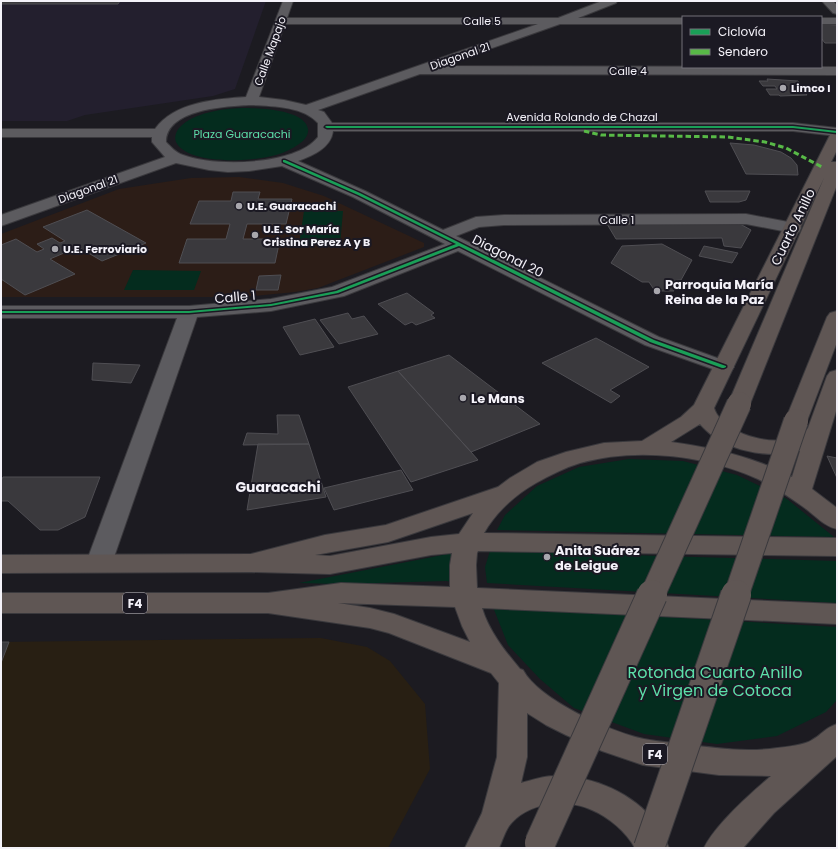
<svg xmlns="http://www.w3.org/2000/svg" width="838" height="849" font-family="Poppins,sans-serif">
  <rect width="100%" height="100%" fill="#1c1b21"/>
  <path fill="#231f2e" d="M 1,1 L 266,1 L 235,89 L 213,96 L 85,115 L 67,121 L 1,121 Z"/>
  <path fill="#281f13" d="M 321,638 L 367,647 L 390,661 L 425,704 L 430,769 L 388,848 L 1,848 L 1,642 Z"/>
  <path fill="#2c1d17" d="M 239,177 L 283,183 L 324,196 L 424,243 L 424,247 L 318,288 L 295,292 L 244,297 L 1,297 L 1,234 L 119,189 L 191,178 Z"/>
  <path fill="#042c1e" d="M 242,108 C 257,108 305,109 308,129 C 309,135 304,141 299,144 C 283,156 261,159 241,160 C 225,161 185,160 176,142 C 174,137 176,132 179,128 C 194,112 222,109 242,108 Z
    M 304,211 L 343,211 L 340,245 L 299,245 Z
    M 133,270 L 201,271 L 194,290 L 124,290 Z
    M 629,459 L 683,461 L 737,475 L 787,499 L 834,537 L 497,530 L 505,515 L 537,486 L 579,467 Z
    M 490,551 L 837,561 L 837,603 L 487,583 L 485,567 Z
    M 453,553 L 453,582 L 446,581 L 340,584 L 299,583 Z
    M 493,607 L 837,627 L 837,700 L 826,712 L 777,736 L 717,744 L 644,734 L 574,708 L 540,679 L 508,645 Z"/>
  <path fill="#3a393d" stroke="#4f4e53" d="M 1,1 L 120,1 L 118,4 L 1,4 Z
    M 821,24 L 837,25 L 837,43 L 825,43 L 821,38 Z
    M 767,79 L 798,81 L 802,87 L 790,87 L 792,90 L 803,90 L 807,95 L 780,96 L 779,95 L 770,95 L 766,89 L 777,89 L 775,86 L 763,86 L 759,81 L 768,81 Z
    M 730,143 L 754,145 L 781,152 L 791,158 L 797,165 L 798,175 L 746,174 Z
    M 705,191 L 750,191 L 746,200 L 739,202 L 710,202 Z
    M 233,192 L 260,192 L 258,199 L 292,199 L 286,224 L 247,224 L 243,239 L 280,239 L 275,263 L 179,263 L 187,239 L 226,239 L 230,224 L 190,224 L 199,201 L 231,201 Z
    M 87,210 L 146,243 L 102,261 L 78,247 L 50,259 L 75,274 L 25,295 L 1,279 L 1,245 L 16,239 L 37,252 L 44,249 L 37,244 L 52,238 L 60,243 L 65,241 L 43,227 Z
    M 607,224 L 740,224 L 751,230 L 741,248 L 724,246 L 722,238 L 616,239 Z
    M 662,244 L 692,260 L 681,280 L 669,281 L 674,291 L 655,291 L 649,282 L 642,282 L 611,263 L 622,246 Z
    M 704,246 L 738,253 L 732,263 L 699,256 Z
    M 281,275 L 278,290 L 256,290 L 259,276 Z
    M 407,293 L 434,313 L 431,315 L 435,318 L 416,325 L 412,322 L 405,325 L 378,304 Z
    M 348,313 L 352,319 L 364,316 L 378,334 L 339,344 L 320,320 Z
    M 315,319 L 334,347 L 300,355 L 283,327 Z
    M 596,338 L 649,367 L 610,390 L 620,396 L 611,403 L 542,363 Z
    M 449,355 L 540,424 L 471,452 L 398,371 Z
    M 93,363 L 140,365 L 131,383 L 92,380 Z
    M 398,371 L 471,452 L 478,460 L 411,482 L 348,387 Z
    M 277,415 L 299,415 L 309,444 L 243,445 L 247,433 L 278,434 Z
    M 258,444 L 309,444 L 326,497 L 247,510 Z
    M 827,456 L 837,458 L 837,478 Z
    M 401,470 L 413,490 L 334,510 L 324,488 Z
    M 3,477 L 100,477 L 85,517 L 58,530 L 40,530 L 8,501 L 1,501 L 1,481 Z
    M 1,642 L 9,642 L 1,663 Z"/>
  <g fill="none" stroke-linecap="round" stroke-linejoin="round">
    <defs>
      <path id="minor" d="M 283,1 L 293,1 L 287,18 L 558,18 L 602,1 L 617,1 L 616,3 L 578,18 L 683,18 L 683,24 L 560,24 L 441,66 L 837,67 L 837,75 L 420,74 L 318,110 L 324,112 L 332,123 L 793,123 L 837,128 L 837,136 L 793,131 L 333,131 C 331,148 312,156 298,161 L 365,191 L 443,230 L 476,217 L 504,215 L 746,214 L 799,224 L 801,228 L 799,232 L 793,233 L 746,224 L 504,225 L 479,227 L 456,236 L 659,337 L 731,363 L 734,367 L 731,371 L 724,373 L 645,345 L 458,251 L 344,296 L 271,311 L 197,317 L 112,563 L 108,570 L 99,572 L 90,570 L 86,563 L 177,318 L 1,318 L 1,306 L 189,306 L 271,299 L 332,287 L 445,244 L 353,197 L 282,166 L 249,171 L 228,172 L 209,170 L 176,163 L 1,226 L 1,215 L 165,157 L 152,142 L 152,137 L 1,137 L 1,129 L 155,129 C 174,102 216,99 246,97 ZM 285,24 L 538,24 L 306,105 L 284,100 L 259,97 ZM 251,105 C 272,106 303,106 318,123 L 318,137 C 296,166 213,167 183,155 C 176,153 171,147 166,142 C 166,109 227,106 251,105 Z
        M 822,1 L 833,1 L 837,5 L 837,14 L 833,13 Z
        M 821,18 L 837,18 L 837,24 L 821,24 Z"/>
      <path id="highway" d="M 837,131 L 837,150 L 831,162 L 837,162 L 837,185 L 750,404 L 747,409 L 739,410 L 731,409 L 728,404 L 824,178 L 714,408 C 723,437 789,453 808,428 L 827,376 L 830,372 L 837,370 L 837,408 L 812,489 L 837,508 L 837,529 C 823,526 814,514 802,506 C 788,496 774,487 758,479 C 705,455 636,447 580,463 C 564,468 550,475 536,483 C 515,495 496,512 484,533 L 837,538 L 837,556 L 478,551 L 477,553 L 476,565 L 477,588 L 837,604 L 837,624 L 482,608 C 489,631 504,650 520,669 L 523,670 C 539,700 611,732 644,739 C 654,741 664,742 674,743 C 708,747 743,753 777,748 C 786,747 805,745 812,740 C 823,734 823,729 837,724 L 837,756 L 774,813 L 743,848 L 704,848 C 715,825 751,793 771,776 L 719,775 L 643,765 L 602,751 L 566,735 L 546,725 L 527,713 L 527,757 L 521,783 C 532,780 543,776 554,776 C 592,775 633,793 656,823 C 662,830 665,840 669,848 L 635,848 C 626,832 609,817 592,810 C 566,798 527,802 509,826 C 505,832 502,841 499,848 L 465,848 L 482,813 L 497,757 L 499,683 L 491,673 L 389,633 L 370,628 L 268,613 L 1,613 L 1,593 L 268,593 L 341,583 L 450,587 L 450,565 L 452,553 L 431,555 L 330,574 L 251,572 L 1,573 L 1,555 L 251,554 L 325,535 L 386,525 L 498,487 L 510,478 L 537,462 L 566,452 L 604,443 L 642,441 L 681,417 L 694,405 L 830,135 L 832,132 ZM 700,424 C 723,451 766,459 800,451 L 792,477 C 755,457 713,448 671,442 ZM 473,513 L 459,534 L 431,537 L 330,556 L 315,555 L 388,542 ZM 338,603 L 455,607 L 462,626 L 470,642 L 394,614 L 370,608 Z
        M 837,311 L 837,342 L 807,421 L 804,426 L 796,428 L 788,426 L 785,421 L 827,317 L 830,313 Z"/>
    </defs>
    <use href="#minor" stroke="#3a393d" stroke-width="2"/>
    <use href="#highway" stroke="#3a393d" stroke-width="2"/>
    <use href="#minor" fill="#5c5b5f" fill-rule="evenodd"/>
    <use href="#highway" fill="#5f5654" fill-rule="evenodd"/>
    <defs>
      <path id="highway-bridge-far1" d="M 652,596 L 739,404
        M 736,596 L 796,421"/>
      <path id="highway-bridge" d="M 540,843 L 652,595
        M 649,848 L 736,595"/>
    </defs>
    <use href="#highway-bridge-far1" stroke="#3a393d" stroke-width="26" stroke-linecap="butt"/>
    <use href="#highway-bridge" stroke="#3a393d" stroke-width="32" stroke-linecap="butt"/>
    <use href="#highway-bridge-far1" stroke="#5f5654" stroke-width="24"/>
    <use href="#highway-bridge" stroke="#5f5654" stroke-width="30"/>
    <path stroke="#58b947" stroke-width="3" stroke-dasharray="5.5 3" stroke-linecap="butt" d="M 584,131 L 601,135 L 728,137 L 765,142 L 786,148 L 822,167"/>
    <defs>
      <path id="cycleway" d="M 326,126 L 793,126 L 837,131 L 837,133 L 793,128 L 327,128 L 325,127 Z
        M 283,160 L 285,160 L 360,193 L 654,340 L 726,366 L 726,367 L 724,368 L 722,368 L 650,342 L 459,246 L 338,293 L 271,306 L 189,313 L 1,313 L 1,311 L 189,311 L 271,304 L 336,291 L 456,244 L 358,195 L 283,162 Z"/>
    </defs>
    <use href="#cycleway" stroke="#1b1923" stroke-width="3"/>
    <use href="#cycleway" fill="#1a9f57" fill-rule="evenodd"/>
  </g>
  <g fill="#a8a7ad" stroke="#1b1923" stroke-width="1.5">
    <circle cx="783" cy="88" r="4"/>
    <circle cx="239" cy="206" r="4"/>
    <circle cx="255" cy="235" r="4"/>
    <circle cx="55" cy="249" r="4"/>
    <circle cx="657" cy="291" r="4"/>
    <circle cx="463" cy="398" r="4"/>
    <circle cx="547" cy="557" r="4"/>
  </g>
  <g text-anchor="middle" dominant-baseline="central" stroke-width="4" stroke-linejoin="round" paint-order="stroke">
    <g font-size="11" fill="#f4f2f9" stroke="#1b1923">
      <text x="482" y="21">Calle 5</text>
      <text transform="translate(270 51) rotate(-70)">Calle Mapajo</text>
      <text transform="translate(460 56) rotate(-19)">Diagonal 21</text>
      <text x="628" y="71">Calle 4</text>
      <text x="582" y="117">Avenida Rolando de Chazal</text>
      <text transform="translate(88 189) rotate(-20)">Diagonal 21</text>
      <text x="617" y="220">Calle 1</text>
    </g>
    <g font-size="11" font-weight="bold" fill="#f4f2f9" stroke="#1b1923" text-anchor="start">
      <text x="791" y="88">Limco I</text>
      <text x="247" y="206">U.E. Guaracachi</text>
      <text x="263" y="229">U.E. Sor María<tspan x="263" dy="13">Cristina Perez A y B</tspan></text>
      <text x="63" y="249">U.E. Ferroviario</text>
    </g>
    <g font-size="11" fill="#5cdfa9" stroke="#1b1923">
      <text x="242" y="134">Plaza Guaracachi</text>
    </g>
    <g fill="#1b1923" stroke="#b3b1b9" stroke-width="1">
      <rect x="123" y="593" width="24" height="20" rx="3"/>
      <rect x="643" y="744" width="24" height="20" rx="3"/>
    </g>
    <g font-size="12" font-weight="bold" fill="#f4f2f9">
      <text x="135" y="603">F4</text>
      <text x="655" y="754">F4</text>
    </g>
    <g font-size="13" fill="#f4f2f9" stroke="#1b1923">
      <text transform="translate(793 227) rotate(-64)">Cuarto Anillo</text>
      <text transform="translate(508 256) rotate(27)">Diagonal 20</text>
      <text transform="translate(235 297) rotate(-5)">Calle 1</text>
    </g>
    <g font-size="13" font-weight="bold" fill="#f4f2f9" stroke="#1b1923" text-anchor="start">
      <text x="665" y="284">Parroquia María<tspan x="665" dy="15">Reina de la Paz</tspan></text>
      <text x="471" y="398">Le Mans</text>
      <text x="555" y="550">Anita Suárez<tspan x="555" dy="15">de Leigue</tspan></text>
    </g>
    <g font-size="14" font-weight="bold" fill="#f4f2f9" stroke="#1b1923">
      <text x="278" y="487">Guaracachi</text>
    </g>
    <g font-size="16" fill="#5cdfa9" stroke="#1b1923">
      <text x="715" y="672">Rotonda Cuarto Anillo<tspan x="715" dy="18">y Virgen de Cotoca</tspan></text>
    </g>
  </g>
  <rect width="838" height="849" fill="none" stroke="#f4f2f9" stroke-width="4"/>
  <rect x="682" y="16" width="140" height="52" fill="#1b1923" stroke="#727079"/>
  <rect x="690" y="29" width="20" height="6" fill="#1a9f57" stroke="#727079"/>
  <text x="718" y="36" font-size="12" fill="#f4f2f9">Ciclovía</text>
  <rect x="690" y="49" width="20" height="6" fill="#58b947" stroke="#727079"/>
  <text x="718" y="56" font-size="12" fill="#f4f2f9">Sendero</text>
</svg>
